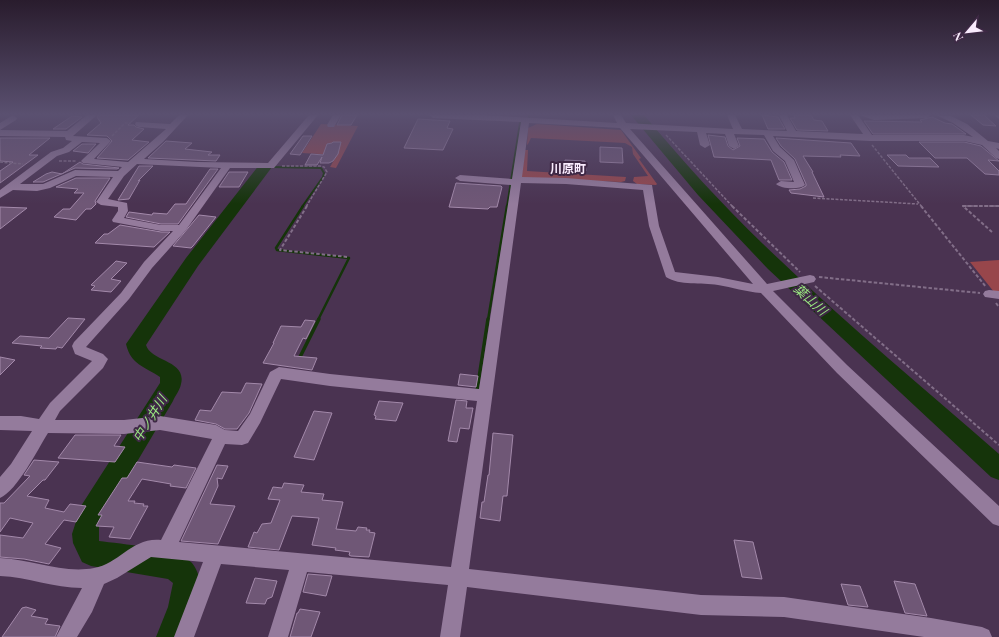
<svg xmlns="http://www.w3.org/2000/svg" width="999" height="637" font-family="'Playfair Display','Noto Sans JP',serif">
  <rect width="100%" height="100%" fill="#4a3351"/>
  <path fill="#98464b" d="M 321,124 L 358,126 L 336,168 L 330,167 L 337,155 L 302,153 Z
    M 537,124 L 621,130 L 641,158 L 639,159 L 657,184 L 656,185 L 637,184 L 633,181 L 634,177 L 648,176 L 633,154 L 632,147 L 625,143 L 531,138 L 528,144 L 527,145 L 528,128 Z
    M 525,150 L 528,150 L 527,171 L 626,177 L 625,181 L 621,182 L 521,178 Z
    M 999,260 L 999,293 L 994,292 L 970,262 Z"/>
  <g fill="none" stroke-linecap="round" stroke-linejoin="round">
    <path stroke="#15340a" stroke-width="2" d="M 271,167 L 321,168 L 324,173 L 323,177 L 302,207
      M 507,207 L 520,123 L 529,118 L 529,115"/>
    <path stroke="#15340a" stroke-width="2.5" d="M 303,206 L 276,248 L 277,250 L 349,258 L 318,320
      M 488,320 L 507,206"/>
    <path stroke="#15340a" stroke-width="3.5" d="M 299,359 L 319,319
      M 477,391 L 488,319"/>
    <path fill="#15340a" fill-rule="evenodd" d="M 631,115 L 644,115 C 687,166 732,216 781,261 C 851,328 926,390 999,454 L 999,480 L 991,477 L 768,269 L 698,195 Z
      M 265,163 L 270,164 L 272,167 L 198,266 L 146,345 C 151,362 187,360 181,384 C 180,390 175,396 173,401 L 99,526 L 99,541 C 121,544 175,548 191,562 C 196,567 200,577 200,584 C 202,602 192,621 186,637 L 156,637 L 168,607 L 173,583 L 168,579 L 91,566 L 82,562 L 73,543 L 72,534 L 81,506 L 160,383 L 160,377 C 144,366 131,365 126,344 L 186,258 L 260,164 Z"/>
  </g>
  <path fill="#6f5776" stroke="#a389aa" d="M 98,115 L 139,115 L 128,125 L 134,125 L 136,127 L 144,129 L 132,140 L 149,142 L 128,160 L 97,158 L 112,141 L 107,136 L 87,135 L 101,123 L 97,117 Z
    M 342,115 L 357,115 L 351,125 L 337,125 Z
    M 762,115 L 778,117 L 785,129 L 768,129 Z
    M 794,115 L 811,115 L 814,120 L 822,121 L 828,131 L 797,130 L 790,118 L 795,118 Z
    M 971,115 L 984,115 L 996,126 L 983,125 Z
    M 72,116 L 82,117 L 66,129 L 53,129 Z
    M 932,117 L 945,123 L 952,124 L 966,134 L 873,134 L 864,121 L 922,122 L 920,120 Z
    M 418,119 L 450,121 L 447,128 L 453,129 L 443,150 L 404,148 Z
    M 708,135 L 725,137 L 728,146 L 733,150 L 740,146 L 737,138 L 764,139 L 772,152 L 784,162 L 792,180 L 779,180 L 771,160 L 714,157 Z
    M 303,136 L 312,136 L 300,155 L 290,154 Z
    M 0,138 L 50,138 L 29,155 L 38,155 L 0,183 L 0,171 L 13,162 L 0,161 Z
    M 776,138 L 851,143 L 860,156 L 840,155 L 841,157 L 803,156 L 813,172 L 812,172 L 824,197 L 791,193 L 789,190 L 800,189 L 806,186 L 806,184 L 795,159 L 781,146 Z
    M 166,141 L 192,143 L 185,149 L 212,152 L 208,155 L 220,155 L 216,161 L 148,158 Z
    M 333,142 L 341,142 L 338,154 L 333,161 L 329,163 L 320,163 L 322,157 L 317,165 L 305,165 L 311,154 L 323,155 L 327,144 L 332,143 Z
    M 919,142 L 964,142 L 981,146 L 999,161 L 988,160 L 999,171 L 999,175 L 985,174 L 967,158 L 935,158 Z
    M 82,144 L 96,144 L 88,153 L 73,151 Z
    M 600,147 L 622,148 L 623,163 L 600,162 Z
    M 887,155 L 906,155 L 909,158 L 930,158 L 939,167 L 898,166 Z
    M 565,160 L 585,161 L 586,171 L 564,170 Z
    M 80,162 L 83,164 L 119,168 L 117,169 L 75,168 L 43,182 L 33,182 L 46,174 L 52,172 L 62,174 Z
    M 139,166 L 153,166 L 138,181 L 140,180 L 129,199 L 118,200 Z
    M 210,169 L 218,169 L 178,224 L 161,224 L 126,217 L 129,212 L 152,215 L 153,213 L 167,214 L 175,204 L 186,204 Z
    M 229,172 L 248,172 L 239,187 L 219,187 Z
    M 76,178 L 110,178 L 95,201 L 96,204 L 91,209 L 86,209 L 76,220 L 54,217 L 63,209 L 70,209 L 84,193 L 74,193 L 78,189 L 56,187 Z
    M 456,183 L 501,186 L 502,187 L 497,207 L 490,207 L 488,209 L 449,207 Z
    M 0,207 L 27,208 L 0,229 Z
    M 199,215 L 216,217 L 193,246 L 191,248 L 173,246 Z
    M 120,225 L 161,232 L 170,232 L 154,247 L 95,243 L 104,234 L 108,234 Z
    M 116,261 L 127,263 L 111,279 L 121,281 L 111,292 L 91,290 L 95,286 L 91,285 Z
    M 68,318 L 85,319 L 62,348 L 57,347 L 56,349 L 40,348 L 42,346 L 12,343 L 20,336 L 49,338 Z
    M 305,320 L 315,321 L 306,339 L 303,338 L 294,356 L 317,358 L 312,370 L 263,363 L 274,343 L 273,343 L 281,326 L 301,327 Z
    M 0,357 L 15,360 L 0,375 Z
    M 460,374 L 478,376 L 476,387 L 458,385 Z
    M 246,383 L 262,384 L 249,413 L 237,429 L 225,429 L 216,424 L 195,420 L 200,410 L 211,411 L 222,392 L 241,393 Z
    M 456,400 L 467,401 L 466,408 L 473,408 L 469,429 L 460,428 L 457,442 L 448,441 Z
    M 379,401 L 403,403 L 396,421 L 375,419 L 376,416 L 374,415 Z
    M 314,411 L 332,413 L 314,460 L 294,457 Z
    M 493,433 L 513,435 L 507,496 L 503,496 L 500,521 L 480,518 L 482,502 L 484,502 L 488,475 L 489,475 Z
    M 75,435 L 121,435 L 114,446 L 125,447 L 115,462 L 58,458 Z
    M 34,460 L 59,462 L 45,480 L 43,480 L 27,496 L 49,500 L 45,508 L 64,512 L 70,504 L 86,506 L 76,522 L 64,520 L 45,544 L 61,548 L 49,564 L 24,559 L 0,557 L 0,535 L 23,538 L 33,523 L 10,518 L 0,532 L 0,503 L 4,503 L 30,476 L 24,475 Z
    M 137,462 L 172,467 L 174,465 L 196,468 L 186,488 L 170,486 L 171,484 L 142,479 L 128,501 L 135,501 L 134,503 L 144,504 L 143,506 L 148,506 L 137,526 L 130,539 L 109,537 L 114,527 L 96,526 L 102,515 L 98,515 L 122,478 L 127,478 Z
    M 217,465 L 228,466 L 222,479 L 217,478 L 218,486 L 210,504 L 235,506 L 218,544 L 181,541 Z
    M 284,483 L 304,485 L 301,492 L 324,494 L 322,500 L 343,502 L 336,529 L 356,531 L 358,527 L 367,528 L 366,530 L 370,530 L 369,532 L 375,533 L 369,557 L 351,556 L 349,555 L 350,552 L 335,550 L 336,548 L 312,545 L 319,518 L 292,516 L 279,550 L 248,547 L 254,532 L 257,533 L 262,524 L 271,523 L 280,500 L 268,499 L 273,487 L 282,488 Z
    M 734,540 L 753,542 L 762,579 L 742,577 Z
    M 308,574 L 332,576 L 326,596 L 303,592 Z
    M 255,578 L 277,581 L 272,597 L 267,599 L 265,604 L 246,603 Z
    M 894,581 L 915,584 L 927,616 L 905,613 Z
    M 841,584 L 860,586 L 868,607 L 848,605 Z
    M 26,607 L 36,610 L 31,616 L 48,619 L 45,624 L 60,626 L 55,637 L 2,637 L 22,608 Z
    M 300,609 L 320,612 L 311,637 L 290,637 L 297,613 L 298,613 Z"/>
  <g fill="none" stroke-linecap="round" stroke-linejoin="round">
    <path stroke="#826e88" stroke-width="1.5" stroke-dasharray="3 1.5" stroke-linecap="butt" d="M 666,135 L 733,207
      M 112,136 L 125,123 L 131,123
      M 872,145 L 922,207
      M 59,161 L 77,161
      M 0,162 L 23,164
      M 282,166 L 320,166 L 324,167 L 327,172 L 306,207
      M 813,198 L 918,204
      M 964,207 L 963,206 L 999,206"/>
    <path stroke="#826e88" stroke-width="2" stroke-dasharray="3.5 2" stroke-linecap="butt" d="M 307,206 L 280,250 L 348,257
      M 732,206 L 800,272
      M 921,206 L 986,287
      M 992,232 L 963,206 L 999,206
      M 819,277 L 980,293
      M 815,286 L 999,445
      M 996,303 L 999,307"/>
    <path fill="#947b9c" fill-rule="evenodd" d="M 13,115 L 17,118 L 16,120 L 0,130 L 0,123 Z
      M 87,115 L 97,115 L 73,136 L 107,138 L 111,141 L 94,159 L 128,162 L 166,129 L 139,127 L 136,126 L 135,124 L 136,122 L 170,124 L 179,115 L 188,115 L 163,142 L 144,159 L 197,162 L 268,163 L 309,115 L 318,115 L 274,168 L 230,168 L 186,230 L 152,268 L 129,299 L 86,347 L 103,354 L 108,359 L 103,368 L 60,411 L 55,420 L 124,420 L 160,416 L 216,425 L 225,430 L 238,431 L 250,414 L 270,372 L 279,367 L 330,374 L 479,389 L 511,185 L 460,181 L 455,178 L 460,175 L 512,179 L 521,122 L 433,118 L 429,115 L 484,115 L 617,123 L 613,115 L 621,115 L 626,123 L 733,129 L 727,115 L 735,115 L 742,129 L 787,131 L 779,115 L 787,115 L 796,131 L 863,134 L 850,115 L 858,115 L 872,135 L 964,135 L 973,137 L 953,123 L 936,115 L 951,116 L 967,124 L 988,141 L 999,143 L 999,149 L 996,148 L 999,151 L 999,159 L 996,158 L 982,145 L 964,141 L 870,141 L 773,136 L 780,147 L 794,160 L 805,185 C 800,190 781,189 776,184 L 781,181 L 794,182 L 785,161 L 773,151 L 764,135 L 734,134 L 739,146 L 734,149 L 729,146 L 725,134 L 706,133 L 710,145 L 705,148 L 700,145 L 697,132 L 630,129 L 767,284 L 810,275 L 814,276 L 816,279 L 814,282 L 773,291 L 847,365 L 999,506 L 999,526 L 993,524 L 837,373 L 761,293 C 746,292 732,287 718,285 C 701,282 680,286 666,277 L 649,226 L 643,190 L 566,184 L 521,183 L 469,569 L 701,595 L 784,597 L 931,618 L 982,627 L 989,630 L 992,637 L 924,637 L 784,617 L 701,615 L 467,587 L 460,637 L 440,637 L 448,585 L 307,572 L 288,637 L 268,637 L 289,570 L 221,564 L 194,637 L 174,637 L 203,562 L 151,557 L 117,578 L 104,584 L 92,612 L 77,637 L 56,637 L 82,588 C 54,588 28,577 0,576 L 0,558 C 31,559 63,574 94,568 C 119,564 132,537 161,540 L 212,439 L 160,430 L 124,434 L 48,433 C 38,449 17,491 0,498 L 0,477 L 11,464 L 32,431 L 0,430 L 0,416 L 21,416 L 39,419 L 50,403 L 92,361 L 75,354 L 72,346 L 74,342 L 121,293 L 144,262 L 173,231 L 161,231 L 113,222 L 112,220 L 118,211 L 118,207 L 101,205 L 96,202 L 113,177 L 76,176 L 50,188 L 37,191 L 13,190 L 0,198 L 0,190 L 51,152 L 63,148 L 72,141 L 66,140 L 65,137 L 0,136 L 0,130 L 67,131 ZM 529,123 L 620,128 L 753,284 L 718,277 L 675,272 L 659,226 L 652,185 L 566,178 L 522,177 ZM 82,142 L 100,143 L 83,159 L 81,161 L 83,163 L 122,167 L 118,171 L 75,170 L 43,184 L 20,184 L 57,156 L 69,152 ZM 137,164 L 221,168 L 179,225 L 161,225 L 124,218 L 128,211 L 127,203 L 108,199 L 124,176 ZM 281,379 L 330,386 L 477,401 L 451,567 L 179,542 L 225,444 L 242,445 L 248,443 L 260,423 Z
      M 333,115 L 341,115 L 334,127 L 328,127 L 327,125 Z
      M 859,115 L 931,115 L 927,118 L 874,120 Z
      M 994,115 L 999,115 L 999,119 Z
      M 989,290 L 999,291 L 999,299 L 985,297 L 983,294 L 985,291 Z"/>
  </g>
  <linearGradient id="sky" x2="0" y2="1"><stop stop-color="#291c2d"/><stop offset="0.56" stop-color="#5a5070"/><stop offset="1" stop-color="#5a5070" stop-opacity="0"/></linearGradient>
  <rect width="999" height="204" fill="url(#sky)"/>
  <g text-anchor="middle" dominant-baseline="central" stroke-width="4" stroke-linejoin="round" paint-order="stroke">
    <g font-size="12" font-weight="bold" fill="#f9ebfd" stroke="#3f2946">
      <text x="568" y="168">川原町</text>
    </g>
    <g font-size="13" font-style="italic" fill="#99e780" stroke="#3f2946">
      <text transform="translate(811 299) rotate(42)">葉山川</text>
      <text transform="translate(149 418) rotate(-58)">中ノ井川</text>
    </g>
  </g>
  <g transform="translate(967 32) rotate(242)" stroke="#3f2946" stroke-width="3" paint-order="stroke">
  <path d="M0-3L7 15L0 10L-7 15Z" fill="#f9ebfd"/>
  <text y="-6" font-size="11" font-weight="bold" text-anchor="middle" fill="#f9ebfd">N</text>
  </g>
</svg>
